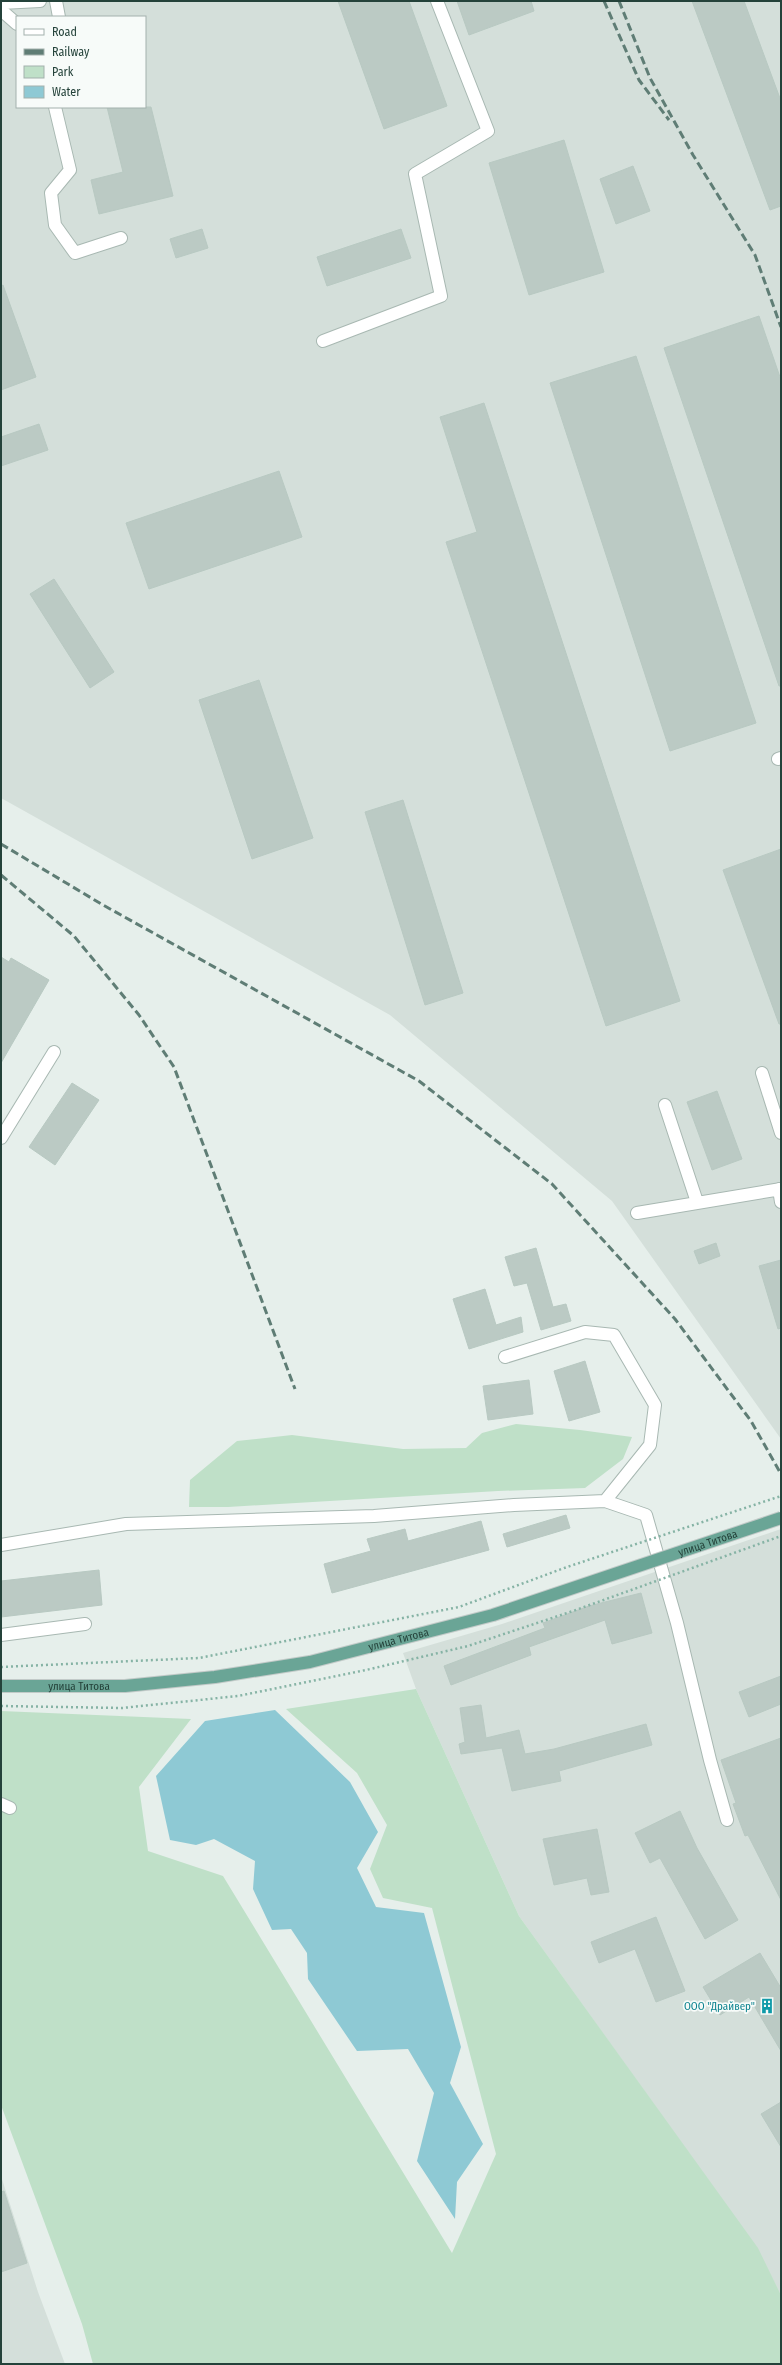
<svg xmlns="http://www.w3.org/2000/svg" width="782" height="2365" font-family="'Fira Sans Condensed',sans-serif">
  <rect width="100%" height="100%" fill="#e6efeb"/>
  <path fill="#d4dfda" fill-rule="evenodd" d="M 1,1 L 781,1 L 781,1439 L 612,1201 L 390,1015 L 1,798 ZM 17,17 L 145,17 L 145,107 L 17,107 Z
    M 781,1529 L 781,2295 L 757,2248 L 519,1916 L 416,1689 L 403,1653 L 502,1624 Z
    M 1,2176 L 38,2292 L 65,2364 L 1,2364 Z"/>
  <path fill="#bfe0c8" d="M 516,1424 L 580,1430 L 632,1437 L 623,1459 L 585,1488 L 498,1491 L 228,1507 L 189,1507 L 190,1480 L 237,1441 L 292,1435 L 403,1449 L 466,1448 L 482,1433 Z
    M 416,1689 L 519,1916 L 758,2248 L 781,2295 L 781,2364 L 93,2364 L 82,2324 L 1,2105 L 1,1711 L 191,1719 L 139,1787 L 148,1851 L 223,1876 L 452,2253 L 496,2154 L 432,1908 L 383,1898 L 370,1869 L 387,1825 L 357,1773 L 286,1709 Z"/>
  <path fill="#8ec9d4" d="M 275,1710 L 350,1782 L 378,1832 L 357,1868 L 376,1907 L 424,1913 L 461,2047 L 450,2083 L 483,2144 L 457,2182 L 455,2219 L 417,2161 L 434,2093 L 408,2049 L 357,2051 L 308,1979 L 307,1953 L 291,1929 L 272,1930 L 253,1889 L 255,1861 L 214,1839 L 196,1845 L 170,1840 L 156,1776 L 205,1721 Z"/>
  <path fill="#bbcac4" stroke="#b8c9c2" d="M 338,1 L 409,1 L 447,106 L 384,129 Z
    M 457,1 L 531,1 L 534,11 L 469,35 Z
    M 692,1 L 744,1 L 781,101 L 781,206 L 770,210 Z
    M 107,107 L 151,107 L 173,196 L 99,214 L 91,180 L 123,172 Z
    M 564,140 L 604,272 L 529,295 L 489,163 Z
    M 633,166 L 650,211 L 616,224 L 600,179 Z
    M 202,229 L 208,248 L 176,258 L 170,239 Z
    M 401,229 L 411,258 L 327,286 L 317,257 Z
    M 3,285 L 36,377 L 1,390 L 1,286 Z
    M 759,316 L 781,380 L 781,686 L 779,686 L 664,348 Z
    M 636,356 L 756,723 L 670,751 L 550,383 Z
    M 484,403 L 680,1001 L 606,1026 L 446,542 L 477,532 L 440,417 Z
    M 39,424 L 48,450 L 1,466 L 1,437 Z
    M 279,471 L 302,537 L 149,589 L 126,523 Z
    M 54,579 L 114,672 L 90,688 L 30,594 Z
    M 259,680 L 313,838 L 252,859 L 199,700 Z
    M 403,800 L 463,993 L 425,1005 L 365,812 Z
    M 781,849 L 781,1024 L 779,1024 L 723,870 Z
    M 1,957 L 9,962 L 11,958 L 49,980 L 1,1063 Z
    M 72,1083 L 99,1100 L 55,1165 L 29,1147 Z
    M 717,1091 L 742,1159 L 712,1170 L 687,1102 Z
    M 716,1243 L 720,1256 L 699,1264 L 694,1251 Z
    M 536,1248 L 553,1307 L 566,1304 L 571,1321 L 541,1330 L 527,1283 L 514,1286 L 505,1257 Z
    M 781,1260 L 781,1328 L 778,1329 L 759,1266 Z
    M 485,1289 L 496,1325 L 521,1317 L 523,1332 L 469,1349 L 453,1299 Z
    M 585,1361 L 600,1412 L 569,1421 L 554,1371 Z
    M 529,1380 L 533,1414 L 488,1420 L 483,1386 Z
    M 566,1515 L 570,1528 L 507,1547 L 503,1534 Z
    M 481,1521 L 489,1550 L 332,1593 L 324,1564 L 371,1551 L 367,1539 L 405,1529 L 408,1541 Z
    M 99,1570 L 102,1605 L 1,1617 L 1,1581 Z
    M 641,1593 L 652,1633 L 612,1644 L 605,1620 L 529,1647 L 531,1655 L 451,1685 L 444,1666 L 545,1628 L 543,1623 L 589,1606 Z
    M 781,1676 L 781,1704 L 749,1717 L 739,1692 Z
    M 481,1705 L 486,1738 L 519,1730 L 525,1754 L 554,1749 L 646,1724 L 652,1745 L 559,1771 L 561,1781 L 512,1791 L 502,1748 L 461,1754 L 459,1744 L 465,1742 L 460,1708 Z
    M 781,1738 L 781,1900 L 748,1835 L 745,1836 L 733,1804 L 736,1803 L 721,1760 Z
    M 680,1811 L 697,1848 L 738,1920 L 705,1939 L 660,1858 L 650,1863 L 635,1833 Z
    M 597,1829 L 609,1892 L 591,1895 L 587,1878 L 554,1885 L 543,1839 Z
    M 656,1917 L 685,1991 L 656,2002 L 635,1949 L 599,1963 L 591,1942 Z
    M 760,1953 L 781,1988 L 781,2051 L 749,1997 L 720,2015 L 703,1987 Z
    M 781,2102 L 781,2147 L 761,2114 Z
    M 4,2191 L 27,2263 L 1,2272 L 1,2192 Z"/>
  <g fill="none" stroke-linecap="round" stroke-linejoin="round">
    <defs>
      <path id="minor" d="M 56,1 L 59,17
        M 1,3 L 40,1
        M 1,10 L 17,24
        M 55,107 L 70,170 L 51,193 L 55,225 L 75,253 L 121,238
        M 323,341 L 441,296 L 415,174 L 488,131 L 437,1
        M 778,759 L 781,758
        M 762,1073 L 781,1133
        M 665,1105 L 697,1202
        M 1,1138 L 54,1052
        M 779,1189 L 781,1202
        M 637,1213 L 781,1189
        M 605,1501 L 646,1515 L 677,1623 L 710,1760 L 727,1820
        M 1,1545 L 126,1524 L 374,1516 L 514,1505 L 605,1501 L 650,1445 L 655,1405 L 614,1335 L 585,1332 L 505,1357
        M 1,1635 L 85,1624
        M 1,1804 L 10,1808"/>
    </defs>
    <use href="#minor" stroke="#a8b8b2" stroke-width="14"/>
    <use href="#minor" stroke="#fff" stroke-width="12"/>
    <path stroke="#5f7d75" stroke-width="3" stroke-dasharray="8 4" stroke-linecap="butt" d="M 604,1 L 639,80 L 669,120
      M 619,1 L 650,78 L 693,155 L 755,255 L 781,327
      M 1,844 L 103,905 L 419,1081 L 552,1184 L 675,1319 L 751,1421 L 781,1474
      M 1,875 L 74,936 L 139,1015 L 174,1067 L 295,1389"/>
    <defs>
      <g id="major-bridge">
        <path id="s1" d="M 1,1686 L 125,1686 L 215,1677 L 310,1662 L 493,1615 L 781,1518"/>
      </g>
    </defs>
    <use href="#major-bridge" stroke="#c2cac8" stroke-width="14" stroke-linecap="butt"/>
    <path stroke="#86b3a5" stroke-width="2.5" stroke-dasharray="2 3" stroke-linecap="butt" d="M 1,1667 L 199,1658 L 459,1607 L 567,1567 L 781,1496
      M 1,1706 L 122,1708 L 238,1696 L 366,1670 L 468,1646 L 573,1611 L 781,1536"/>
    <use href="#major-bridge" stroke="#6aa596" stroke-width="12"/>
  </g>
  <defs>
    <symbol id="building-bare" viewBox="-9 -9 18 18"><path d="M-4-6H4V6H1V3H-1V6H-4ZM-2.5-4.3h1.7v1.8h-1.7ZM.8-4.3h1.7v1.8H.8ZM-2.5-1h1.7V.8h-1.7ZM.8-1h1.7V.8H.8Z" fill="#0f9aa8" stroke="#f7fbf9" stroke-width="2.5" paint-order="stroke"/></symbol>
  </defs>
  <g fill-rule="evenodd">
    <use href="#building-bare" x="756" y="1995" width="22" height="22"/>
  </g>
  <g text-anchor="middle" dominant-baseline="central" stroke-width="3.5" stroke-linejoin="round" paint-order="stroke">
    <g font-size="11" fill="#24423a" stroke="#f7fbf9">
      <text stroke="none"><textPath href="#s1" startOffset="726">улица Титова</textPath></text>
      <text stroke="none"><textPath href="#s1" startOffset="402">улица Титова</textPath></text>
      <text stroke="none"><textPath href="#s1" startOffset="78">улица Титова</textPath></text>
    </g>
    <g font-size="11" fill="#0d838f" stroke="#f7fbf9" text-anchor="end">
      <text x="755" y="2006">ООО "Драйвер"</text>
    </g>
  </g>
  <rect width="782" height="2365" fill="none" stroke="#24423a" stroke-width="4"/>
  <rect x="16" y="16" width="130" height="92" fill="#f7fbf9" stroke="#a3b1ad"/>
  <rect x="24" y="29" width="20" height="6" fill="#ffffff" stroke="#a3b1ad"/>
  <text x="52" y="36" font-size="12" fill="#24423a">Road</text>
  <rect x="24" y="49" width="20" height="6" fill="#5f7d75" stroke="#a3b1ad"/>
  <text x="52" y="56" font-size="12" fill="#24423a">Railway</text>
  <rect x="24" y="66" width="20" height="12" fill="#bfe0c8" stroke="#a3b1ad"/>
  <text x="52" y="76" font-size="12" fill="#24423a">Park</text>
  <rect x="24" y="86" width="20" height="12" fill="#8ec9d4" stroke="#a3b1ad"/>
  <text x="52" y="96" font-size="12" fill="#24423a">Water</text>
</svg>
